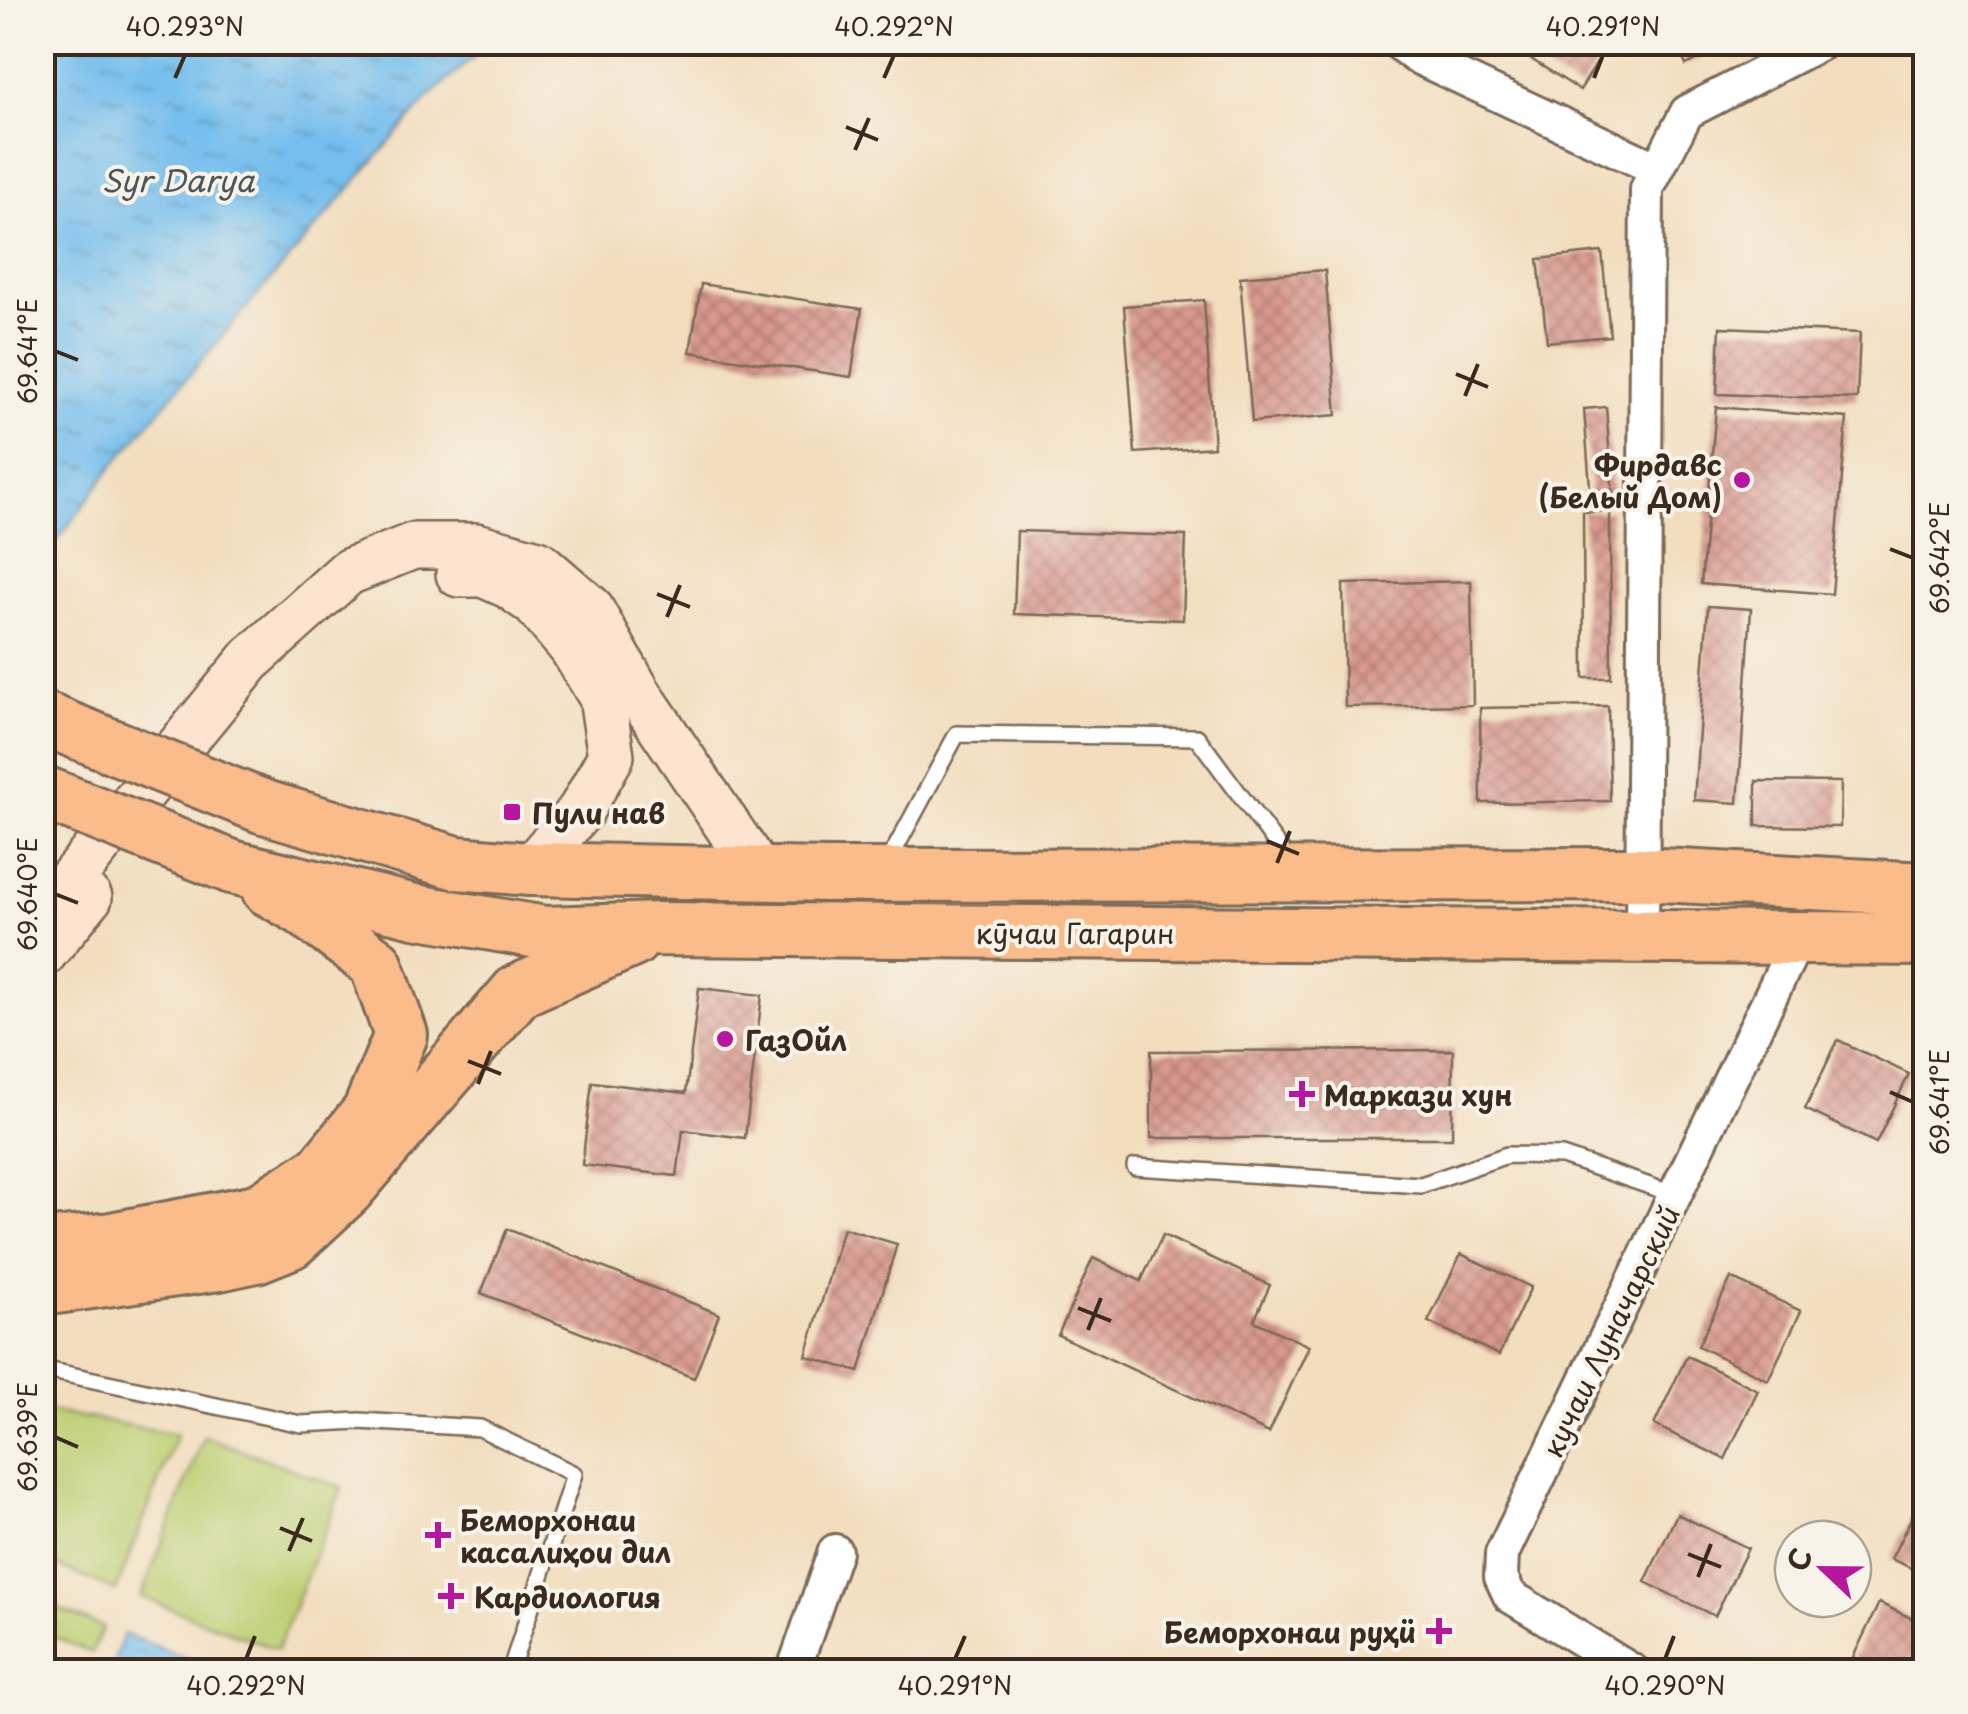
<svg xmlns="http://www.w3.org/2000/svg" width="1968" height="1714" font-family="'Playpen Sans',sans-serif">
  <defs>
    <pattern id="water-ripples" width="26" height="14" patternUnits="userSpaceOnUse" patternTransform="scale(2.5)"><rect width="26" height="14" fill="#74beed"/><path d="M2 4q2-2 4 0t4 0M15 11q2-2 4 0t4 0" fill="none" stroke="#609bbf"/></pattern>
    <pattern id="building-cross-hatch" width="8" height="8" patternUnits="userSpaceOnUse" patternTransform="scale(2.5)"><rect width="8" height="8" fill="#d9998f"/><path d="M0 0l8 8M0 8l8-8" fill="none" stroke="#b17d74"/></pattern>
  </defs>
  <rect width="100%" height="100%" fill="#f7f3e8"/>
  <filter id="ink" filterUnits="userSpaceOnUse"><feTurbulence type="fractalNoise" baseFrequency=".01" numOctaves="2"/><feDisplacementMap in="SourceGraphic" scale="20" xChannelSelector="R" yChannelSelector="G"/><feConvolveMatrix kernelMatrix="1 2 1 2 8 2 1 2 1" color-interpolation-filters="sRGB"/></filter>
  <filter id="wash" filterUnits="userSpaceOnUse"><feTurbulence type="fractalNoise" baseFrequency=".0048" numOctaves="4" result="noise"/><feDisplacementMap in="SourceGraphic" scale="40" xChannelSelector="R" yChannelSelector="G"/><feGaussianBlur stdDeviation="2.25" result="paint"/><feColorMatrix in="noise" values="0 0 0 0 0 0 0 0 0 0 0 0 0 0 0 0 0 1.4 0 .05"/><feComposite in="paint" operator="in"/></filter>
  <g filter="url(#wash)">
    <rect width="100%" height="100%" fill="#f2debf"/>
    <path fill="#bcce71" stroke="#7c7c48" stroke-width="2.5" d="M 43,1410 L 177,1434 L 116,1591 L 43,1560 Z
      M 204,1436 L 342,1488 L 277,1650 L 141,1597 Z
      M 43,1603 L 103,1627 L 92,1653 L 43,1633 Z"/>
    <path fill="url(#water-ripples)" stroke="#587486" stroke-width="2.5" d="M 43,42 L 490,43 L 429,97 L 242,313 L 112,467 L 43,560 Z
      M 124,1634 L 191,1660 L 186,1671 L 143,1671 L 114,1660 Z"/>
    <g id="blocks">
      <path fill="url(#building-cross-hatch)" d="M 1504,42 L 1610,42 L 1580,90 Z
        M 1675,42 L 1732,42 L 1686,65 Z
        M 1602,252 L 1610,336 L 1547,342 L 1538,259 Z
        M 1325,270 L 1337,415 L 1252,422 L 1240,277 Z
        M 701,284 L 862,309 L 851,377 L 690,352 Z
        M 1204,300 L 1214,447 L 1135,453 L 1124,306 Z
        M 1720,327 L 1860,333 L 1857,399 L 1717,394 Z
        M 1606,407 L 1613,499 L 1591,500 L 1584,409 Z
        M 1716,407 L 1847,418 L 1832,594 L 1701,584 Z
        M 1610,511 L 1611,678 L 1584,678 L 1583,512 Z
        M 1017,531 L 1186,536 L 1183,620 L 1014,614 Z
        M 1471,581 L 1473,705 L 1345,707 L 1343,584 Z
        M 1708,606 L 1751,609 L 1738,803 L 1694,800 Z
        M 1608,706 L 1610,801 L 1481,803 L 1480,708 Z
        M 1756,781 L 1841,782 L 1840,827 L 1756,826 Z
        M 1923,957 L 1926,957 L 1926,1040 L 1913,1038 Z
        M 699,988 L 762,995 L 745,1138 L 683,1130 L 677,1176 L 582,1165 L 592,1082 L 686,1093 Z
        M 1838,1040 L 1909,1074 L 1876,1143 L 1805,1109 Z
        M 1453,1050 L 1452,1138 L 1151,1138 L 1151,1051 Z
        M 843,1228 L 897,1244 L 859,1372 L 806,1356 Z
        M 507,1229 L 719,1314 L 694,1378 L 481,1293 Z
        M 1163,1235 L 1270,1285 L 1254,1321 L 1309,1346 L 1269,1433 L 1058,1335 L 1093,1258 L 1141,1281 Z
        M 1461,1254 L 1531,1287 L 1499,1355 L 1428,1322 Z
        M 1731,1278 L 1801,1311 L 1768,1380 L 1698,1346 Z
        M 1687,1356 L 1758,1390 L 1725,1459 L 1654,1425 Z
        M 1926,1488 L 1926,1575 L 1891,1559 Z
        M 1677,1514 L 1748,1548 L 1715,1616 L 1645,1582 Z
        M 1879,1603 L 1926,1625 L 1926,1672 L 1846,1672 Z"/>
    </g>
  </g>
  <g filter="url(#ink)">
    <use href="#blocks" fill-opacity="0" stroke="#7b6956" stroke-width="2.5"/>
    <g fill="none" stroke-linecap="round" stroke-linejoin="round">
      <defs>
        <path id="service" d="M 887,864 L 957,734 L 1197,737 L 1289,861
          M 1135,1167 L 1421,1185 L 1507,1155 L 1562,1156 L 1676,1195
          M 42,1369 L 301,1424 L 359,1421 L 480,1428 L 574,1474 L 510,1672"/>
        <path id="minor" d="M 1397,42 L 1415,56 L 1657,169
          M 1642,936 L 1647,189 L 1687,112 L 1823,42
          M 793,1672 L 835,1551
          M 1634,1672 L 1510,1596 L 1501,1577 L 1502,1554 L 1799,937"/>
        <path id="secondary" d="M 459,574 L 483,574 L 510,586 L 535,604 L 572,648 L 602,697 L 611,756 L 581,810 L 530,869
          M 42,915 L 252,658 L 348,572 L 413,546 L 476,546 L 538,563 L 590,608 L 638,693 L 760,874
          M 42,955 L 89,898"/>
        <path id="trunk" d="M 264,807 L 457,863 L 530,869 L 828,875 L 1641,874 L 1926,889
          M 232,867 L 415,911 L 545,933 L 658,929 L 1926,939
          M 42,1246 L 111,1239 L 257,1211 L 321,1171 L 369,1112 L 401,1035 L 376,964 L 303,909 L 268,889
          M 42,1289 L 219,1264 L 256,1256 L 291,1242 L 346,1191 L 518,991 L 633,940"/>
      </defs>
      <use href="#service" stroke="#7b6956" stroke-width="20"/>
      <use href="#minor" stroke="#7b6956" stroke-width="38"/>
      <use href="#secondary" stroke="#7b6956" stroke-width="50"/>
      <use href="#trunk" stroke="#7b6956" stroke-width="58"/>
      <use href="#service" stroke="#fff" stroke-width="15"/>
      <use href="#minor" stroke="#fff" stroke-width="32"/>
      <use href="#secondary" stroke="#fde4d1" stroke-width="45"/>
      <use href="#trunk" stroke="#fabc8b" stroke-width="52"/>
      <defs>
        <path id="trunk-bridge" d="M 42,718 L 264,807
          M 42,792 L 232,867"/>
      </defs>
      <use href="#trunk-bridge" stroke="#7b6956" stroke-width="58" stroke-linecap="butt"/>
      <use href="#trunk-bridge" stroke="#fabc8b" stroke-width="52"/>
    </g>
  </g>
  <path fill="none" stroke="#3b2a1e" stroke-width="4" d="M 175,78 L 185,55M 884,78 L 894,55M 1594,78 L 1603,55M 846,127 L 878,140M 855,150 L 869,118M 55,351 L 78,360M 1456,374 L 1488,387M 1465,396 L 1478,364M 1890,549 L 1913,558M 657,594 L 690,607M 667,617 L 680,585M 1267,841 L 1299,854M 1277,863 L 1290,831M 55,894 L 78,903M 468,1061 L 501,1074M 478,1084 L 491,1051M 1890,1092 L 1913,1102M 1078,1308 L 1111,1321M 1088,1330 L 1101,1298M 55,1437 L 78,1447M 280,1528 L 312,1541M 289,1551 L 303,1518M 1688,1554 L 1721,1567M 1698,1577 L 1711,1544M 246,1659 L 255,1636M 955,1659 L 965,1636M 1665,1659 L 1674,1636"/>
  <g fill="#b5179e" stroke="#f7f3e8" stroke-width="4">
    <circle cx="1742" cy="480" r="10"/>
    <rect x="502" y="802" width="20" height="20" rx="5"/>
    <circle cx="725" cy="1039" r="10"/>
    <path d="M1297 1079h10v10h10v10h-10v10h-10v-10h-10v-10h10z"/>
    <path d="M433 1520h10v10h10v10h-10v10h-10v-10h-10v-10h10z"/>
    <path d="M446 1581h10v10h10v10h-10v10h-10v-10h-10v-10h10z"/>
    <path d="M1434 1616h10v10h10v10h-10v10h-10v-10h-10v-10h10z"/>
  </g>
  <g text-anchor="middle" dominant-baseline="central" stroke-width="8" stroke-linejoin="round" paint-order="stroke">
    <g font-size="28" font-weight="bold" fill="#3b2a1e" stroke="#f7f3e8" text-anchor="start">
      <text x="1722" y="464" text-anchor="end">Фирдавс<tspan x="1722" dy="32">(Белый Дом)</tspan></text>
      <text x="532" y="812">Пули нав</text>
      <text x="745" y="1039">ГазОйл</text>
      <text x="1324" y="1094">Маркази хун</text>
      <text x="460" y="1519">Беморхонаи<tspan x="460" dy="32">касалиҳои дил</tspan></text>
      <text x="474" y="1596">Кардиология</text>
      <text x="1416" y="1631" text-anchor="end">Беморхонаи руҳӣ</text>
    </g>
    <g font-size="28" fill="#3b2a1e" stroke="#f7f3e8">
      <text x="1075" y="932">кӯчаи Гагарин</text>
      <text transform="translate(1610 1331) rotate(-64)">кучаи Луначарский</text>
    </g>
    <g font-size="30" font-style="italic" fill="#4c565c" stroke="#f7f3e8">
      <text x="178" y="179">Syr Darya</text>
    </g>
  </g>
  <rect width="1968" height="1714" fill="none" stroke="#f7f3e8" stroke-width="110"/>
  <g transform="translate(1823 1569) rotate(292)"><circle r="48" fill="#f7f3e8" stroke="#aca397" stroke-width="2.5"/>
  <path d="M0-8L18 38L0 25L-18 38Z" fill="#b5179e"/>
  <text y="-15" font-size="28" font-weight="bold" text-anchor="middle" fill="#3b2a1e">С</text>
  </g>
  <rect x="55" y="55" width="1858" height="1604" fill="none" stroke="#3b2a1e" stroke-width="4"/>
  <g font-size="25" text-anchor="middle" fill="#3b2a1e">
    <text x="185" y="36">40.293°N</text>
    <text x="894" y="36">40.292°N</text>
    <text x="1603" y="36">40.291°N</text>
    <text transform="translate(28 351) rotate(-90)" y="9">69.641°E</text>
    <text transform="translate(1940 558) rotate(-90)" y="9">69.642°E</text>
    <text transform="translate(28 894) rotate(-90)" y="9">69.640°E</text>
    <text transform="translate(1940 1102) rotate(-90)" y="9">69.641°E</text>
    <text transform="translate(28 1437) rotate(-90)" y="9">69.639°E</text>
    <text x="246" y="1695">40.292°N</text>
    <text x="955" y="1695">40.291°N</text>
    <text x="1665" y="1695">40.290°N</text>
  </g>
</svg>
